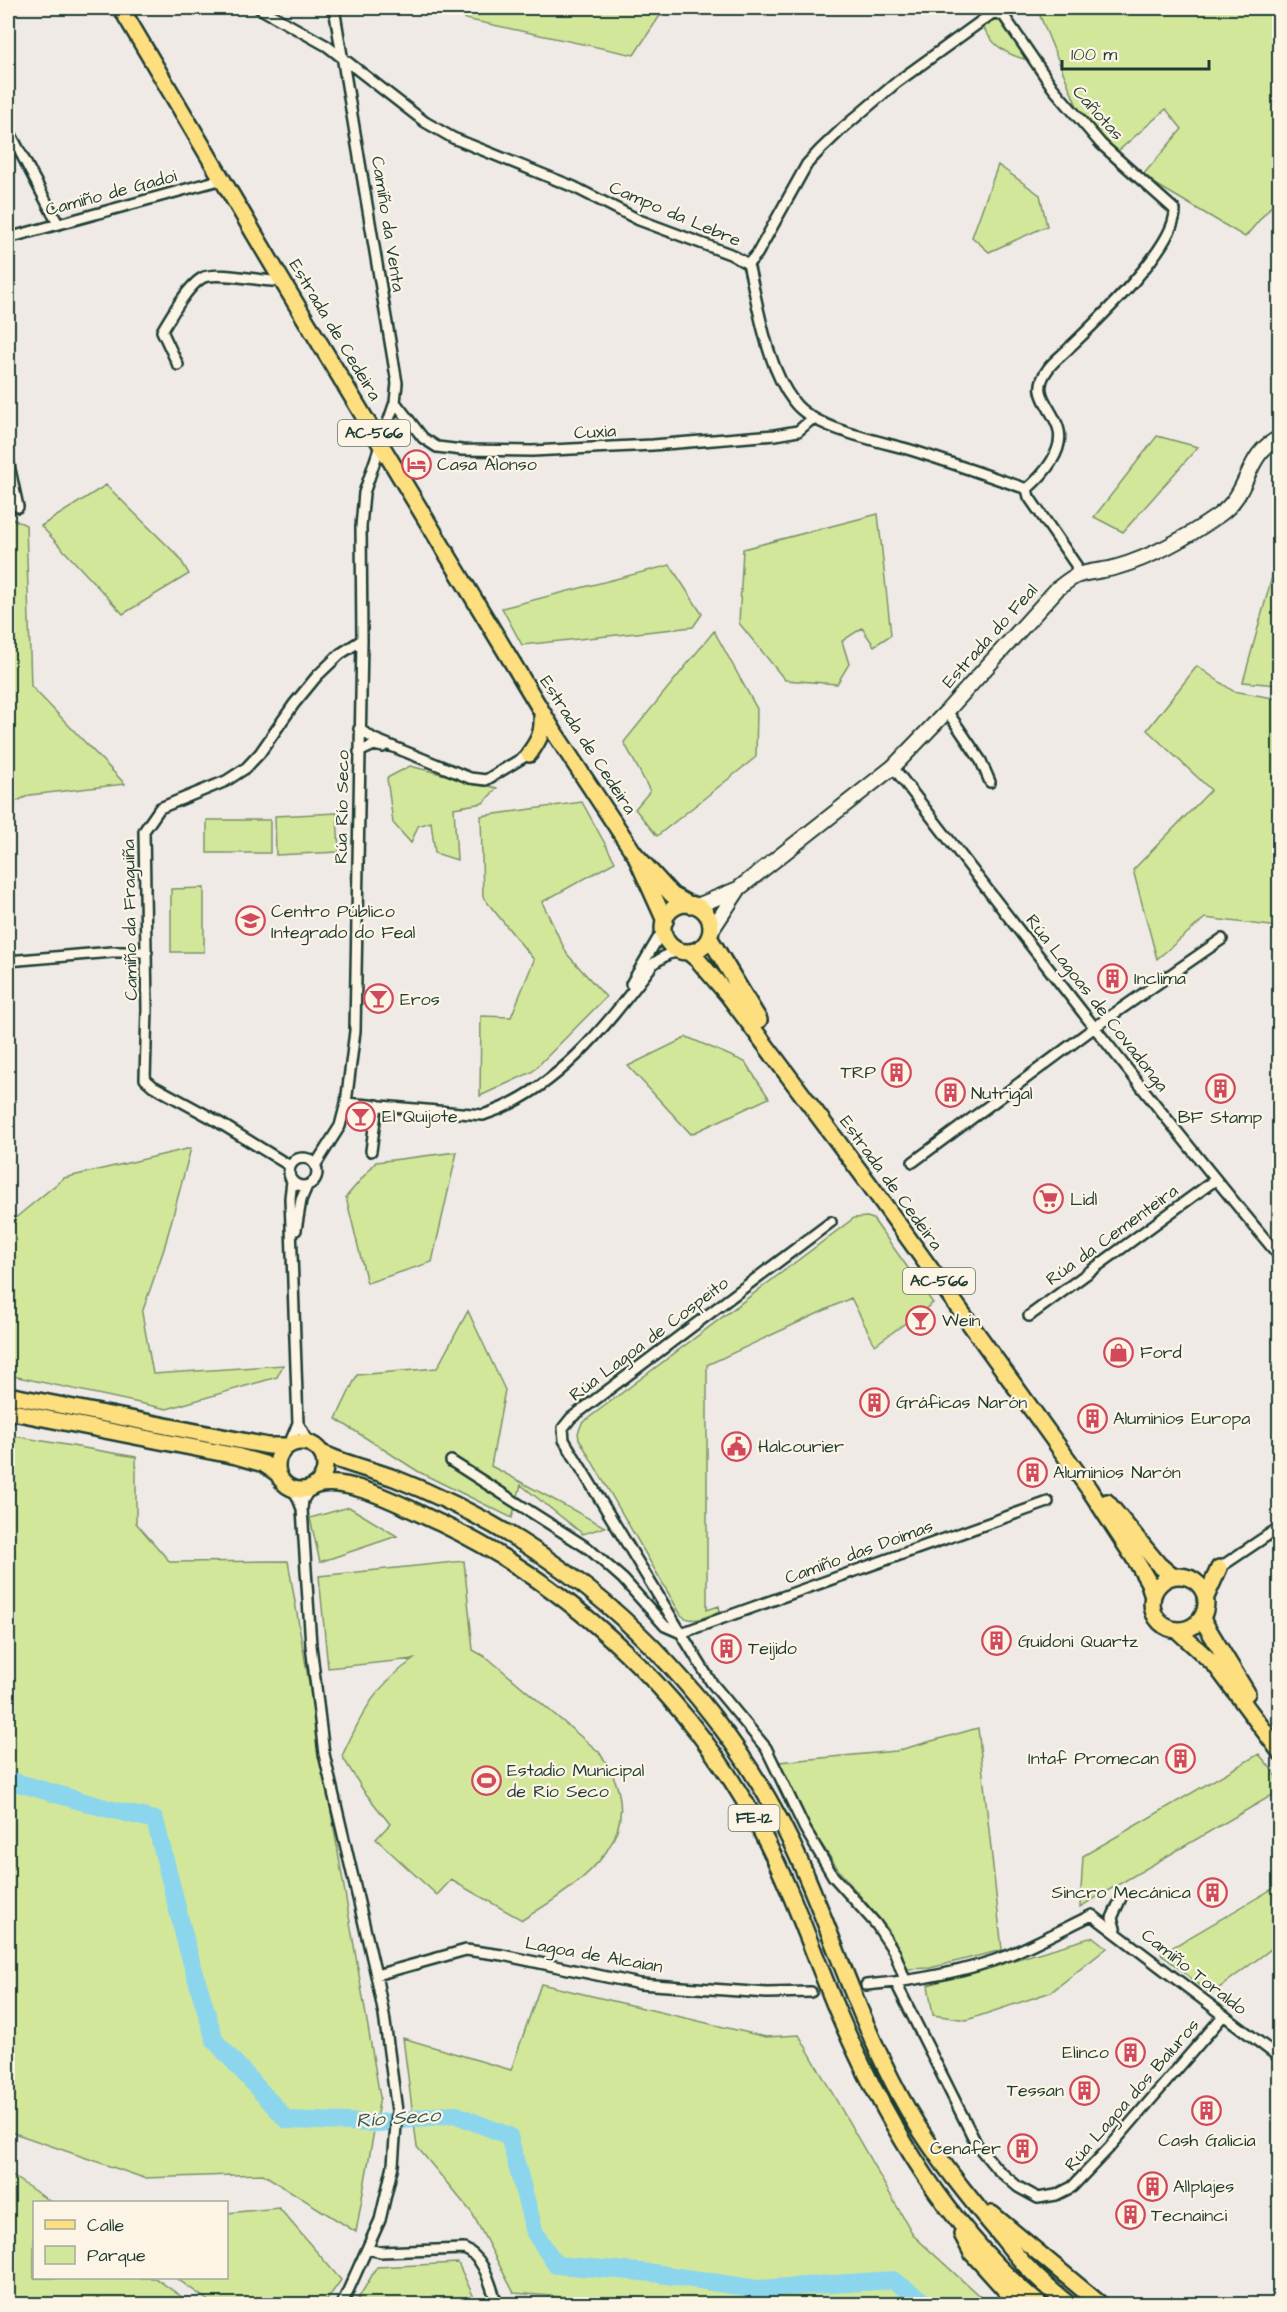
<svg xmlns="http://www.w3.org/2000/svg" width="1287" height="2312" font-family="'Architects Daughter',sans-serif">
  <rect width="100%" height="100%" fill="#f0eae7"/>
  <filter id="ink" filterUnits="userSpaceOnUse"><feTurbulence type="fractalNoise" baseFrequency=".0167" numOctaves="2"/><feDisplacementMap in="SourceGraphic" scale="12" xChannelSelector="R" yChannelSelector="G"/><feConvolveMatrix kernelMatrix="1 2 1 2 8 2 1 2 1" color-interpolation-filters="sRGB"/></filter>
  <g filter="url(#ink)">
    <path fill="#d3e79b" stroke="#799268" stroke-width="1.5" d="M 468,8 L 665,8 L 634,55 L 465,19 Z
      M 1039,8 L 1279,8 L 1279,197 L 1245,237 L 1142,176 L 1182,129 L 1166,109 L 1117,152 L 1079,111 L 1038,11 Z
      M 993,20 L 1004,21 L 1023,49 L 1024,59 C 1005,54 991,44 983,26 Z
      M 998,165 L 1040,195 L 1047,226 L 989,252 L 972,237 Z
      M 1157,436 L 1198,447 L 1123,532 L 1094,517 Z
      M 106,485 L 179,557 L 189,574 L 123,614 L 41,526 Z
      M 878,514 L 891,635 L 874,646 L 862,628 L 842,641 L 849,664 L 837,684 L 785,680 L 739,623 L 743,549 Z
      M 8,517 L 26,525 L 31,686 L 125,784 L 30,795 L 8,805 Z
      M 670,565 L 702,614 L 693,627 L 522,645 L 502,608 Z
      M 1275,566 L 1280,568 L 1279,685 L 1243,682 Z
      M 714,631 L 757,709 L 756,757 L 657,836 L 635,809 L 650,791 L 624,742 Z
      M 1197,666 L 1233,691 L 1279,699 L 1279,927 L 1205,918 L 1157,959 L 1133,870 L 1211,790 L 1147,730 Z
      M 410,766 L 497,788 L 483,803 L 454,808 L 457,860 L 435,853 L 431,822 L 418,826 L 411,843 L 393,823 L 387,778 Z
      M 582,802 L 615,862 L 542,902 L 567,954 L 606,997 L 532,1072 L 480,1096 L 481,1016 L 511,1017 L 534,960 L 483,897 L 481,816 Z
      M 337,813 L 339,852 L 276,855 L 275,816 Z
      M 207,820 L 270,820 L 270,853 L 207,853 Z
      M 204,888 L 204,952 L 171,952 L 171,889 Z
      M 687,1037 L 745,1062 L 769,1098 L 691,1134 L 628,1066 Z
      M 191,1148 L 164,1249 L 142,1313 L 153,1374 L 283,1365 L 277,1377 L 167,1409 L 8,1375 L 8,1224 L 64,1178 Z
      M 457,1152 L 432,1262 L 367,1283 L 346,1197 L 376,1162 Z
      M 867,1217 L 873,1219 L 933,1303 L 875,1345 L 851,1298 L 707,1365 L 707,1610 L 719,1606 L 720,1611 C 707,1616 693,1625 681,1615 L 579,1439 L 578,1433 L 582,1423 L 854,1218 Z
      M 468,1311 L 505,1390 L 491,1466 L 605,1527 L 583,1534 L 521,1485 L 512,1518 L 419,1472 L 336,1419 L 357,1375 L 437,1368 Z
      M 8,1435 L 136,1457 L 136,1523 L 170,1562 L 288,1561 L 380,2097 L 356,2232 L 263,2174 L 144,2178 L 8,2131 Z
      M 349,1507 L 397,1536 L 320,1562 L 310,1518 Z
      M 464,1561 L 473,1650 L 489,1659 L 599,1752 C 658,1832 585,1882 522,1920 L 451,1880 L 437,1895 L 376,1839 L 390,1824 L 363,1790 L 342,1756 C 363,1712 373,1688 414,1659 L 328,1668 L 319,1576 Z
      M 978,1728 L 1002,1950 L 930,1968 L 907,1969 L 888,1929 L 840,1872 L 810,1827 L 779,1762 L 896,1751 Z
      M 1259,1754 C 1269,1767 1282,1776 1276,1793 L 1080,1907 L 1083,1856 Z
      M 1279,1885 L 1279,1943 L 1211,1994 L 1161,1954 Z
      M 1093,1937 L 1107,1948 L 1051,1992 L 967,2020 L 933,2015 L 928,1985 Z
      M 541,1984 L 766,2037 L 799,2035 L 914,2236 L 988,2304 L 648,2304 L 514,2293 L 472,2213 L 417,2147 L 403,2038 L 511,2070 Z
      M 8,2173 L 51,2202 L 34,2202 L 34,2278 L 155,2278 L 192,2304 L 8,2304 Z
      M 279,2208 L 341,2280 L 324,2304 L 213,2304 L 176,2278 L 226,2278 L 227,2213 Z
      M 458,2263 L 477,2304 L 355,2304 L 377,2267 Z"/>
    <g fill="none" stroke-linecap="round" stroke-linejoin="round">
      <path stroke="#8cd6ed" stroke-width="18" d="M 8,1780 L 105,1808 L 155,1820 L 187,1947 L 215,2041 L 287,2120 L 379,2123 L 454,2114 L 509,2136 L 535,2233 L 556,2265 L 653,2273 L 757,2289 L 893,2280 L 927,2304"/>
      <path stroke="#c6c7c3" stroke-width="9" stroke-dasharray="9 4.5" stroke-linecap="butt" d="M 811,1992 L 866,1985"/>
      <defs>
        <path id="minor" d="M 259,8 L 327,46 L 425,122 L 453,138 L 574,187 L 639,220 L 730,254 L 748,264 C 759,308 766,366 794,402 C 815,430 881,441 914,451 C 952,463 989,476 1027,489 L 1029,497 L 1076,565 L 1077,576
          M 8,129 L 58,224
          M 8,238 L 223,179
          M 748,264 L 757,254 L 807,164 L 820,150 L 843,128 L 897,82 L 994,12 L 1004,16 L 1053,88 L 1101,144 L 1175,210 C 1176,246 1098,320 1071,346 C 1064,354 1054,360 1048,369 C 1030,393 1050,404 1058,427 C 1066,450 1043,475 1027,489
          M 178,365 L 162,331 C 171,316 187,287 202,278 C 214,271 257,280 272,281 L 281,279
          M 395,402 L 423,438 L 437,447 L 462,450 L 532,451 L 653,445 L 775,435 L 798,431 L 812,419
          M 8,460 L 18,507
          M 947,711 L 981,761 L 990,782
          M 359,729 L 374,739 L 470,778 L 486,780 L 529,754
          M 359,752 L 374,745 L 383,747
          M 893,767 C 1020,932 1146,1097 1280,1257
          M 8,961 L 112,952 L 147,952
          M 631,984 L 664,928
          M 346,1103 L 483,1115 C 558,1091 608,1023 654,963 L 668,954 L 681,951
          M 371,1151 L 377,1105
          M289 1172a14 14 0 1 1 28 0a14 14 0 1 1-28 0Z
          M 913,1162 L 1095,1027 L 1222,939
          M 316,1164 L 340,1126 L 346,1103 L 355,1031 L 362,640 L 361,527 L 364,493 L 395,402 L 397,383 L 334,8
          M 290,1166 L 210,1117 L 153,1086 L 145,1079 L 147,1009 L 144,831 L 160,808 L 226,781 L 246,768 L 260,753 L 294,704 L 317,676 L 340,654 L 362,640
          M 831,1222 L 571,1418 L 563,1428 L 564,1440 L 681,1633 L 1048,1502
          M 296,1230 L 301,1200 L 307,1186
          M 1029,1316 L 1215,1180
          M 298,1423 L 309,1443
          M 289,1445 L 298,1423 L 290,1198 L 292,1181
          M 451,1461 L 589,1549 L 623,1579 L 665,1626 L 681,1633 L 711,1682 L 766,1748 L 805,1829 L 833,1876 L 876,1924 L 895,1953 L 905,1980
          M 291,1488 L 297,1496 L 302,1509
          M 310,1489 L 303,1500 L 302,1509 L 311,1645 L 324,1754 L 376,1975 L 384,2015 L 397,2111 L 393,2165 L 380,2220 L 342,2304
          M 1219,1568 L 1280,1527
          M 1116,1932 L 1112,1918 L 1121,1898
          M 376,1975 L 466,1950 L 502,1955 L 640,1984 L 767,1993 L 811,1992
          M 896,1983 L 977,2145 L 997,2169 L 1018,2187 L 1038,2198 L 1056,2195 L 1072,2187 L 1110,2147 L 1223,2016
          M 866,1985 C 913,1981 965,1972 1009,1955 C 1037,1943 1065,1928 1092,1915 L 1280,2058
          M 367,2249 L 381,2252 L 464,2249 C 485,2257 490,2285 497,2304"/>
        <path id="secondary" d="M 697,906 L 738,889 L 893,767 L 947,711 L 1057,589 C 1063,585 1069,579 1076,576 C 1088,571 1104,571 1117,567 C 1152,557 1189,536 1219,515 C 1252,492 1244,453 1280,438
          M 711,931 L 738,890"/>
        <path id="primary" d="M 121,8 L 281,279 L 556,735 L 634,853 L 672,895 L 690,905
          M 529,754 C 540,739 543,732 542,714
          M 637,859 L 665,921
          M663 928a24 24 0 1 1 48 0a24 24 0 1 1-48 0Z
          M 709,937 L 759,1020
          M 688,952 L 698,960 L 728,995 L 870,1185 L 1089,1489 L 1138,1564 L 1149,1583 L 1152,1594
          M 1107,1502 L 1159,1565 L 1172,1576
          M1152 1603a27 27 0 1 1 54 0a27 27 0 1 1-54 0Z
          M 1206,1597 L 1219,1568
          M 1202,1619 L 1247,1693
          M 1178,1631 L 1216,1666 L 1280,1752"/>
        <path id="trunk" d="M 8,1395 L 268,1446 L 287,1446
          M 8,1411 L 236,1456 L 264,1464 L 277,1473
          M277 1466a24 24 0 1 1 48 0a24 24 0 1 1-48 0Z
          M 322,1453 C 345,1464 370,1469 394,1478 C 464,1505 530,1543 588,1589 C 679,1662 756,1760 802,1866 C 835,1942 860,2021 899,2094 C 924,2141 957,2183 991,2224 C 1004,2239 1015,2255 1029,2269 C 1041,2282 1055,2293 1068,2304
          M 317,1485 C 350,1476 409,1509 440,1523 C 574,1587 692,1699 761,1831 C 791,1888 812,1950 837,2010 C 883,2118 947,2228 1039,2304
          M 992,2214 L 1100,2304
          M 962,2234 L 972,2253 L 1018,2304"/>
      </defs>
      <use href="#minor" stroke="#1f3d34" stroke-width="14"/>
      <use href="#secondary" stroke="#1f3d34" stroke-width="18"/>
      <use href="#primary" stroke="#1f3d34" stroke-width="20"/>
      <use href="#trunk" stroke="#1f3d34" stroke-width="20"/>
      <use href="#minor" stroke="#fcf5e5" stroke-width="9"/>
      <use href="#secondary" stroke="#fcf5e5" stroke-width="14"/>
      <use href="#primary" stroke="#fddf80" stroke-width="15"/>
      <use href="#trunk" stroke="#fddf80" stroke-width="15"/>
    </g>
  </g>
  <defs>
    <symbol id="hotel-ring" viewBox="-11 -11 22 22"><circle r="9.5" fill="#fcf5e5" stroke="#d1495b" stroke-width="1.5"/><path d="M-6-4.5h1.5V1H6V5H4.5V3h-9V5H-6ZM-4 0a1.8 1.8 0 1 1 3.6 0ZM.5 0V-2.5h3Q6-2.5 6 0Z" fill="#d1495b"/></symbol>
    <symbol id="school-ring" viewBox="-11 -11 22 22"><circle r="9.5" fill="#fcf5e5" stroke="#d1495b" stroke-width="1.5"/><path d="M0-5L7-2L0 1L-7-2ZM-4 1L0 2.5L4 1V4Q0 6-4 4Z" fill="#d1495b"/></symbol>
    <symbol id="building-ring" viewBox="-11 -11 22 22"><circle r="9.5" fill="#fcf5e5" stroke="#d1495b" stroke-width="1.5"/><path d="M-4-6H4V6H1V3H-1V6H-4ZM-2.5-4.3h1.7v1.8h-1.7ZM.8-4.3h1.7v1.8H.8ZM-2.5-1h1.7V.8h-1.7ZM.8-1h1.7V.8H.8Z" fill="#d1495b"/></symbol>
    <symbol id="bar-ring" viewBox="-11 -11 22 22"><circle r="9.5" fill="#fcf5e5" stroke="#d1495b" stroke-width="1.5"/><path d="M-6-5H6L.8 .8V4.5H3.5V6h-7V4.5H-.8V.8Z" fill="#d1495b"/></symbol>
    <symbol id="supermarket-ring" viewBox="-11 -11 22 22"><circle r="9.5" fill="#fcf5e5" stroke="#d1495b" stroke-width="1.5"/><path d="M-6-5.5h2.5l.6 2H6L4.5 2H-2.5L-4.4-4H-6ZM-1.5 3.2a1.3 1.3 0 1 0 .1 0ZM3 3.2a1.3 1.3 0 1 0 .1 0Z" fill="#d1495b"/></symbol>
    <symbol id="shop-ring" viewBox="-11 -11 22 22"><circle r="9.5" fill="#fcf5e5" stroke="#d1495b" stroke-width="1.5"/><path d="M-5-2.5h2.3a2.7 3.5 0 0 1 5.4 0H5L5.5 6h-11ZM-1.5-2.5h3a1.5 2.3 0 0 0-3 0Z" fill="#d1495b"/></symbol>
    <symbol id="civic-ring" viewBox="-11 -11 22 22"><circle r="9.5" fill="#fcf5e5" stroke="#d1495b" stroke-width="1.5"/><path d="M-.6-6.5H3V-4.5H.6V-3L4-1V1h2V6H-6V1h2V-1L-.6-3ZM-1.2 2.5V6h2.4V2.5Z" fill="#d1495b"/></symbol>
    <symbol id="stadium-ring" viewBox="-11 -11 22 22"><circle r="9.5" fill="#fcf5e5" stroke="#d1495b" stroke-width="1.5"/><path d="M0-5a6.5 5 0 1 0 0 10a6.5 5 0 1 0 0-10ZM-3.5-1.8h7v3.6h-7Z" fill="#d1495b"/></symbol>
  </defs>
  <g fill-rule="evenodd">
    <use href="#hotel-ring" x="400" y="448" width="33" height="33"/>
    <use href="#school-ring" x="234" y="904" width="33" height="33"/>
    <use href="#building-ring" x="1096" y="962" width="33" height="33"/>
    <use href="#bar-ring" x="362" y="982" width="33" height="33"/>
    <use href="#building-ring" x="880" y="1056" width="33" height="33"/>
    <use href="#building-ring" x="1204" y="1072" width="33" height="33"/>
    <use href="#building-ring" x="934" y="1076" width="33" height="33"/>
    <use href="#bar-ring" x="344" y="1100" width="33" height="33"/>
    <use href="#supermarket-ring" x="1032" y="1182" width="33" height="33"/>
    <use href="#bar-ring" x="904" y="1304" width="33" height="33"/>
    <use href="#shop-ring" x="1102" y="1336" width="33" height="33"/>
    <use href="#building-ring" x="858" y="1386" width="33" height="33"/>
    <use href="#building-ring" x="1076" y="1402" width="33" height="33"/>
    <use href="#civic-ring" x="720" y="1430" width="33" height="33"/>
    <use href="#building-ring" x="1016" y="1456" width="33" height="33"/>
    <use href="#building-ring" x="980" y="1624" width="33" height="33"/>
    <use href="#building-ring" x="710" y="1632" width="33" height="33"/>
    <use href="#building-ring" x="1164" y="1742" width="33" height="33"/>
    <use href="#stadium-ring" x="470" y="1764" width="33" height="33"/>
    <use href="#building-ring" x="1196" y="1876" width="33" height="33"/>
    <use href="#building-ring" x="1114" y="2036" width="33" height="33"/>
    <use href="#building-ring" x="1068" y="2074" width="33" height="33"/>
    <use href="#building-ring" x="1190" y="2094" width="33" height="33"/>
    <use href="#building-ring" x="1006" y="2132" width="33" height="33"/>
    <use href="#building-ring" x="1136" y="2170" width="33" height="33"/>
    <use href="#building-ring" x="1114" y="2198" width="33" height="33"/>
  </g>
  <g text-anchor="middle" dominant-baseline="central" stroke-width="4.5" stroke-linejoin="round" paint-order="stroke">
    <g fill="#fcf5e5" stroke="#617469" stroke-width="1.5">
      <rect x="338" y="420" width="72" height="26" rx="4.5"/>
      <rect x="903" y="1268" width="72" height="26" rx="4.5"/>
      <rect x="728.5" y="1805" width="51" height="26" rx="4.5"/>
    </g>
    <g font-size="16" font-weight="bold" fill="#1f3d34">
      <text x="374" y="433">AC-566</text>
      <text x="939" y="1281">AC-566</text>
      <text x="754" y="1818">FE-12</text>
    </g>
    <g font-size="18" fill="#1f3d34" stroke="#fcf5e5">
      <text transform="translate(1098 113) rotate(48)">Cañotas</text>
      <text transform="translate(111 193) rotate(-15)">Camiño de Gadoi</text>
      <text transform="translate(675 214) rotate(23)">Campo da Lebre</text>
      <text transform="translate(388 224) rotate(81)">Camiño da Venta</text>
      <text transform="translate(335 330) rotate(59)">Estrada de Cedeira</text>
      <text transform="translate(595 432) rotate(-3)">Cuxia</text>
      <text transform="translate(990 636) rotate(-48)">Estrada do Feal</text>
      <text transform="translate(588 745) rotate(57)">Estrada de Cedeira</text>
      <text transform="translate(342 807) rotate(-89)">Rúa Río Seco</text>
      <text transform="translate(130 920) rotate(-91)">Camiño da Fraguiña</text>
      <text transform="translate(1097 1003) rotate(52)">Rúa Lagoas de Covadonga</text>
      <text transform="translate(891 1183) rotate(54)">Estrada de Cedeira</text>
      <text transform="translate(1112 1235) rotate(-36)">Rúa da Cementeira</text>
      <text transform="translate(649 1339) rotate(-37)">Rúa Lagoa de Cospeito</text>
      <text transform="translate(859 1552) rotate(-20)">Camiño das Doimas</text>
      <text transform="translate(594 1955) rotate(10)">Lagoa de Alcaian</text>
      <text transform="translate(1194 1972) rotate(38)">Camiño Toraldo</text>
      <text transform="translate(1132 2095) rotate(-49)">Rúa Lagoa dos Baluros</text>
    </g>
    <g font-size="18" fill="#1f3d34" stroke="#fcf5e5" text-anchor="start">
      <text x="437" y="464">Casa Alonso</text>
      <text x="271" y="911">Centro Público<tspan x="271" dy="21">Integrado do Feal</tspan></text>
      <text x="1134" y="978">Inclima</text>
      <text x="400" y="999">Eros</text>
      <text x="876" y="1072" text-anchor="end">TRP</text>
      <text x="971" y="1093">Nutrigal</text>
      <text x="382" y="1116">El Quijote</text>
      <text x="1220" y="1117" text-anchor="middle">BF Stamp</text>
      <text x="1070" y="1199">Lidl</text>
      <text x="942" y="1320">Wein</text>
      <text x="1140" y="1352">Ford</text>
      <text x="896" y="1402">Gráficas Narón</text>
      <text x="1113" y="1418">Aluminios Europa</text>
      <text x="758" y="1446">Halcourier</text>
      <text x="1053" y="1472">Aluminios Narón</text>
      <text x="1018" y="1641">Guidoni Quartz</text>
      <text x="748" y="1648">Teijido</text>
      <text x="1159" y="1758" text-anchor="end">Intaf Promecan</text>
      <text x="507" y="1770">Estadio Municipal<tspan x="507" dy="21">de Río Seco</tspan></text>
      <text x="1191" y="1892" text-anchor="end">Sincro Mecánica</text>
      <text x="1109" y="2052" text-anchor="end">Elinco</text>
      <text x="1064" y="2090" text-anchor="end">Tessan</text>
      <text x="1207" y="2140" text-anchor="middle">Cash Galicia</text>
      <text x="1001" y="2148" text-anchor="end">Cenafer</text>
      <text x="1173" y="2186">Allplajes</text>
      <text x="1151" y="2215">Tecnainci</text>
    </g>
    <g font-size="20" font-style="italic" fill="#355c59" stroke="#fcf5e5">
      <text transform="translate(398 2118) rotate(-4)">Río Seco</text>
    </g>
  </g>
  <rect width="1287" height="2312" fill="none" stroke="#fcf5e5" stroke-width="30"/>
  <rect x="15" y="15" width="1257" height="2282" fill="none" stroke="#1f3d34" stroke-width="2" filter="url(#ink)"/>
  <rect x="33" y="2201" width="195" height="78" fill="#fcf5e5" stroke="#a4ab9e" stroke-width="1.5"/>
  <rect x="45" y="2220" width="30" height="9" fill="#fddf80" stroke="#a4ab9e" stroke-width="1.5"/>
  <text x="87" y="2231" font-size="18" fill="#1f3d34">Calle</text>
  <rect x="45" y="2246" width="30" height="18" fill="#d3e79b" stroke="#a4ab9e" stroke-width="1.5"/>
  <text x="87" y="2261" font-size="18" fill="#1f3d34">Parque</text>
  <path d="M1062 60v9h147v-9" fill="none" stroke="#1f3d34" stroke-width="3"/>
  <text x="1071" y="60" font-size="18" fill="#1f3d34" stroke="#fcf5e5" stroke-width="4.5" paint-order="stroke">100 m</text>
</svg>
